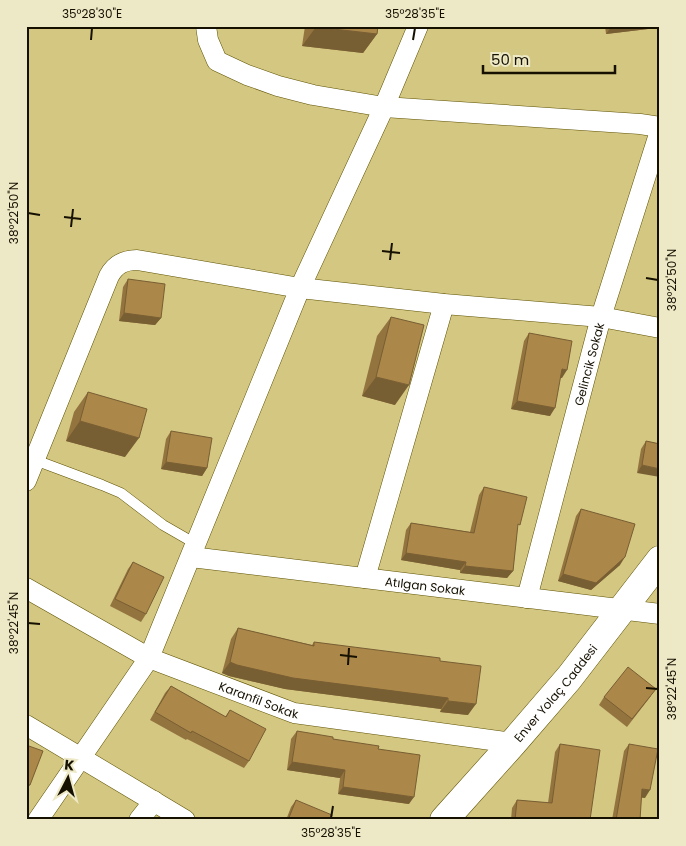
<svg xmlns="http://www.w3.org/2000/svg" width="686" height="846" font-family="Poppins,sans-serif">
  <rect width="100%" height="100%" fill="#d4c782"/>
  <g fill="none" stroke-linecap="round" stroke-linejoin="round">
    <defs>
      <path id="lane" d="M 35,460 L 102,485 L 121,493 L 163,525 L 196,544"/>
      <g id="street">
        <path d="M 206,26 L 208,40 L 217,61 L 247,75 L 278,86 L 313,95 L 384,107 L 640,124 L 660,127"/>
        <path d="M 26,481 L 109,276 C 115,265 123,260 137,260 L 300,288 L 444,304 L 601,317 L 660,328"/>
        <path id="s1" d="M 191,557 L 660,614"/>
        <path d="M 365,578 L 444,304"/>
        <path id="s2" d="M 26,588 L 149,658 L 294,713 L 513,743"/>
        <path id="s3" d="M 527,598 L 601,317 L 660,131"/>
        <path d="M 26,725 L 185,820"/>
        <path d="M 38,820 L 149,658 L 300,288 L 384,107 L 418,26"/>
        <path d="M 139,820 L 154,801"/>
      </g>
      <g id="secondary">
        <path id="s4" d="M 444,820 L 513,743 L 569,678 L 660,560"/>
      </g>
    </defs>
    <use href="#lane" stroke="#5e5200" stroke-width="11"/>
    <use href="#street" stroke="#5e5200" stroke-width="21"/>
    <use href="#secondary" stroke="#5e5200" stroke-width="29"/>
    <use href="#lane" stroke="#fff" stroke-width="10"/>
    <use href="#street" stroke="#fff" stroke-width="20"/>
    <use href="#secondary" stroke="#fff" stroke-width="28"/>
  </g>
  <path fill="#93743f" d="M 305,26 L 378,26 L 377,34 L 363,53 L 302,46 Z
    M 605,26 L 650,26 L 648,29 L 606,34 Z
    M 128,279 L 161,318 L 155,325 L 119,321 L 123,287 Z
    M 391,317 L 395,405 L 362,396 L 377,336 Z
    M 529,333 L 562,378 L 560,377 L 550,416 L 511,409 L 524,341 Z
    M 88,392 L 125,457 L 66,441 L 74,412 Z
    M 171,431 L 207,468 L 202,476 L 161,469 L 166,439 Z
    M 646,441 L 660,444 L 637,473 L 641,449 Z
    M 484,487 L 517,530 L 513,571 L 507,578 L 460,573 L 460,570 L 401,560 L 406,530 L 411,523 L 470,532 L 479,495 Z
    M 581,509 L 620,565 L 591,590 L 558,581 L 576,516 Z
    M 133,562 L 146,614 L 141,622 L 110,606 L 128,569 Z
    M 238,628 L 312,645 L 314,642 L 440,661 L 468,715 L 440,712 L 441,709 L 285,689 L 229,676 L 222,673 L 231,639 Z
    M 171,686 L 225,717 L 230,710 L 249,761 L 244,768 L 187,739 L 186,740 L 150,720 L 165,693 Z
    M 651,696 L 627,727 L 599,705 L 604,697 Z
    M 297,731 L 378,749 L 409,804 L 338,794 L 340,778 L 287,770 L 291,739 Z
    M 560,744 L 590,820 L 511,820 L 512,808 L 517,800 L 548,803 L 555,752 Z
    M 629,744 L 645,798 L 641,797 L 640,820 L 612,820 L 624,751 Z
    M 296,800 L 330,820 L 286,820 L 291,807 Z"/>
  <path fill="#785e33" d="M 615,26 L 650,26 L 648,29 L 606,34 L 611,27 Z
    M 316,27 L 377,34 L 363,53 L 302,46 Z
    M 124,313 L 161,318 L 155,325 L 119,321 Z
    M 562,369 L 567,370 L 562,378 L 557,377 Z
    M 376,377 L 409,385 L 395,405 L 362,396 Z
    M 517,401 L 555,408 L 550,416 L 511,409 Z
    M 80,421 L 139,438 L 125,457 L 66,441 Z
    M 166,462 L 207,468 L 202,476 L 161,469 Z
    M 642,465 L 660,469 L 660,477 L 637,473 Z
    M 406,553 L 466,562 L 460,570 L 401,560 Z
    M 625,557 L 620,565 L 591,590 L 558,581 L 563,574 Z
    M 465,566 L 513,571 L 507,578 L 460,573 Z
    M 230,662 L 448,698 L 441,709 L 285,689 L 229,676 L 222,673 Z
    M 448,701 L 476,704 L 468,715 L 440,712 Z
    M 292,762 L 345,770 L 340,778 L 287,770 Z
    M 26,784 L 30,785 L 26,790 Z
    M 343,787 L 414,797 L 409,804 L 338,794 Z
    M 642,789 L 650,790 L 645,798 L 637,797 Z"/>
  <path fill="#ab8749" stroke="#785e33" d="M 316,26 L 378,26 L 377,34 L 316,27 Z
    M 128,279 L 165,284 L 161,318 L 124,313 Z
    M 391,317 L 424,325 L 409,385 L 376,377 Z
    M 529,333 L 572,341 L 567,370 L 562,369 L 555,408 L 517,401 Z
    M 88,392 L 147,409 L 139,438 L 80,421 Z
    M 171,431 L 212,438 L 207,468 L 166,462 Z
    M 646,441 L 660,444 L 660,469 L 642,465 Z
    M 484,487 L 527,497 L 520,525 L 518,524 L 513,571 L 465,566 L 466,562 L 406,553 L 411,523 L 474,533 Z
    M 581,509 L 635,524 L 625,557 L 596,583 L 563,574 Z
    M 133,562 L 164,577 L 146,614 L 115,599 Z
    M 238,628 L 314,646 L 314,642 L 440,658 L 440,661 L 481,666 L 476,704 L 448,701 L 448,698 L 293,678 L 237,665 L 230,662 Z
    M 628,667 L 656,689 L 632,719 L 604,697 Z
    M 171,686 L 226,717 L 230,710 L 266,729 L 249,761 L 192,731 L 191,733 L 155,712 Z
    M 297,731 L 333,737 L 333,739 L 379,746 L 378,749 L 420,755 L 414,797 L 343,787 L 345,770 L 292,762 Z
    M 560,744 L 600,750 L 590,820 L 515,820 L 517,800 L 552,803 Z
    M 629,744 L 658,749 L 650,790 L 642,789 L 640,820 L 616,820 Z
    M 26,745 L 43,751 L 30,785 L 26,784 Z
    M 296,800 L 332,815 L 330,820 L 288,820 Z"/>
  <path fill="none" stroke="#151000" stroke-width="2" d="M 91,40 L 92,28M 413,40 L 415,28M 28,213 L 40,215M 64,217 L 81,219M 71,227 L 73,209M 382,251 L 400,253M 390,260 L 392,243M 646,278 L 658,280M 28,623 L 40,624M 340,655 L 357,657M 348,665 L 349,648M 646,688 L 658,689M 331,818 L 333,806"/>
  <g text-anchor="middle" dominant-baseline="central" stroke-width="4.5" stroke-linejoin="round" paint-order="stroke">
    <g font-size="12" fill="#151000" stroke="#ede8c5">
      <text stroke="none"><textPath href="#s3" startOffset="242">Gelincik Sokak</textPath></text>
      <text stroke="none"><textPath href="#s1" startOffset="236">Atılgan Sokak</textPath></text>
      <text stroke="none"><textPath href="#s4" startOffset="169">Enver Yolaç Caddesi</textPath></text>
      <text stroke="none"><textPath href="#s2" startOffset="259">Karanfil Sokak</textPath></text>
    </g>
  </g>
  <rect width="686" height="846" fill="none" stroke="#ede8c5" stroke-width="55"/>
  <g transform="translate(68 778) rotate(6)" stroke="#ede8c5" stroke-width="4" paint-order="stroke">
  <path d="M0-4L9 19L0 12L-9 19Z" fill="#151000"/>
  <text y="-8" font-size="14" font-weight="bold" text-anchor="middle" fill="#151000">K</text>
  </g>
  <path d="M483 65v8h132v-8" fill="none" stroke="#151000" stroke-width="2.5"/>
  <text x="491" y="65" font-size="15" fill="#151000" stroke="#ede8c5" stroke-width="4" paint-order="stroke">50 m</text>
  <rect x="28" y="28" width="630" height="790" fill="none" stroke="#151000" stroke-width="2"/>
  <g font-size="12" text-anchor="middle" fill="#151000">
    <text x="92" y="18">35°28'30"E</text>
    <text x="415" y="18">35°28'35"E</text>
    <text transform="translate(14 213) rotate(-90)" y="4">38°22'50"N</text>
    <text transform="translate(672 280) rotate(-90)" y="4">38°22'50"N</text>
    <text transform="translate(14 623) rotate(-90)" y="4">38°22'45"N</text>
    <text transform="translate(672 689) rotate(-90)" y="4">38°22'45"N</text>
    <text x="331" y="837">35°28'35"E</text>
  </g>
</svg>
